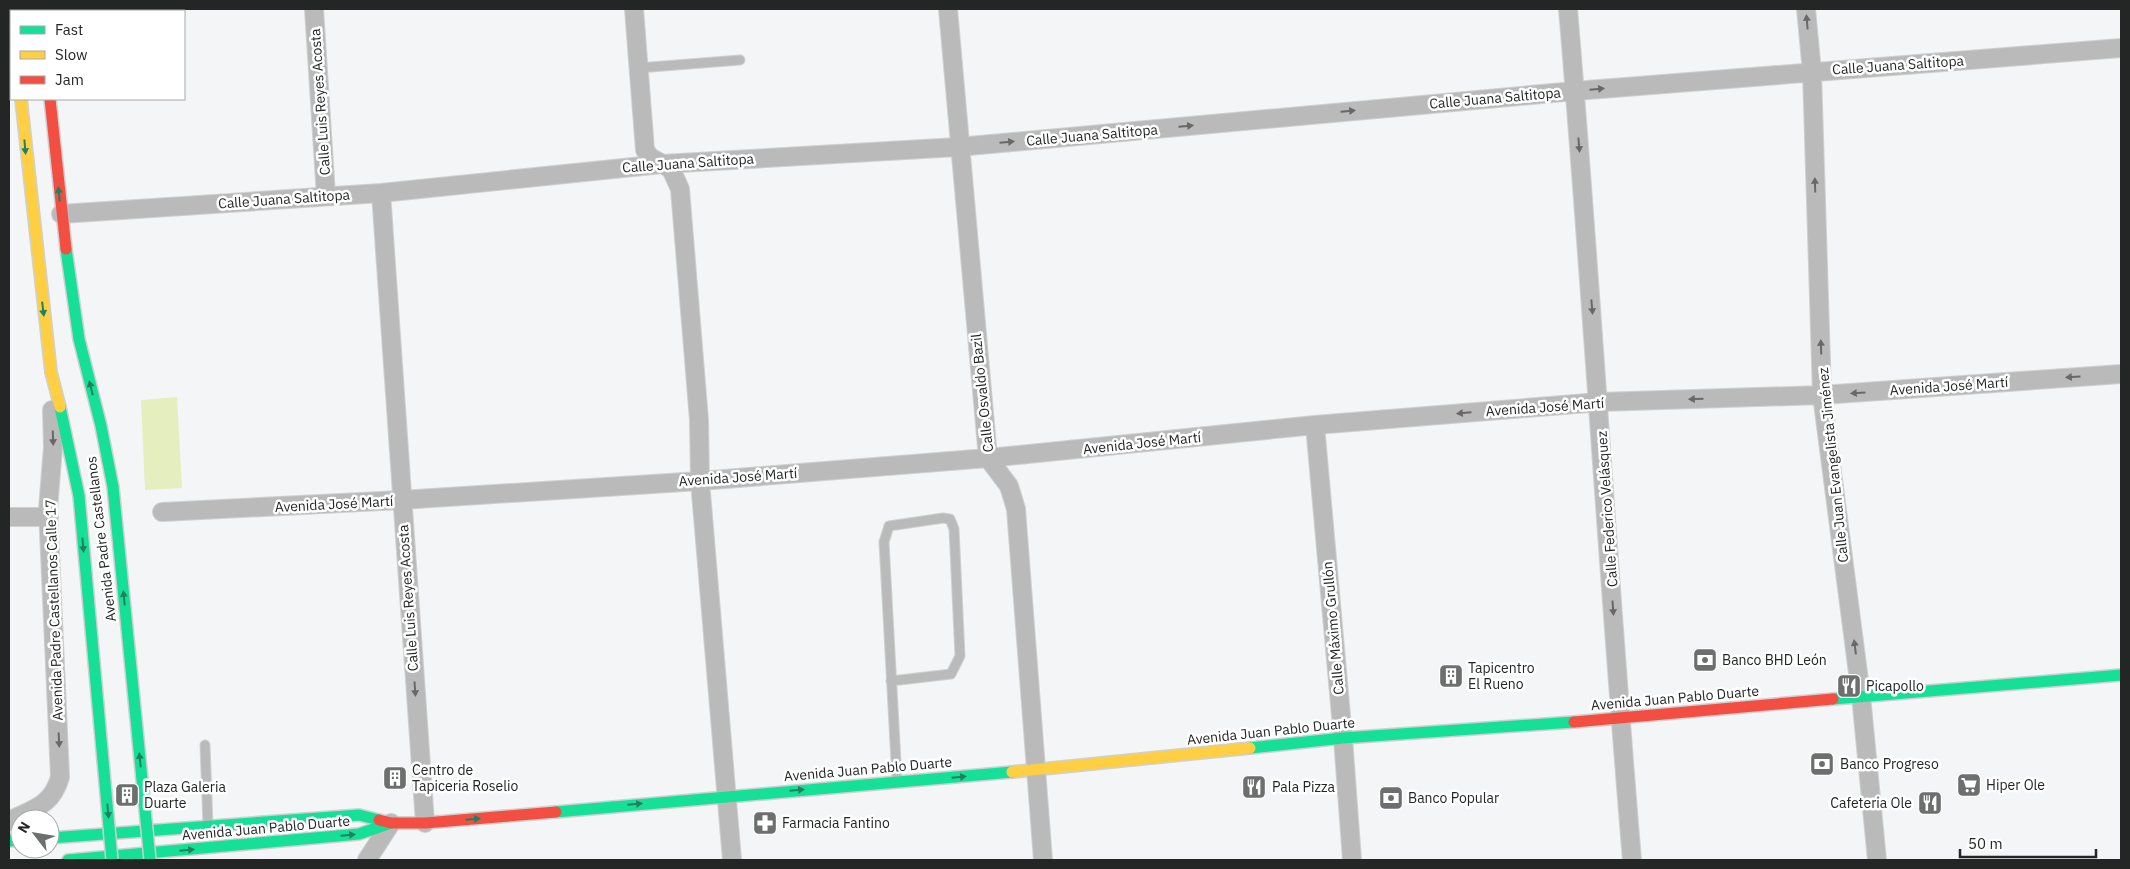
<svg xmlns="http://www.w3.org/2000/svg" width="2130" height="869" font-family="'IBM Plex Sans',sans-serif">
  <rect width="100%" height="100%" fill="#f4f5f6"/>
  <path fill="#e5eebf" d="M 177,397 L 182,488 L 145,490 L 141,400 Z"/>
  <g fill="none" stroke-linecap="round" stroke-linejoin="round">
    <defs>
      <path id="lane" d="M 638,68 L 740,60
        M 891,681 L 951,674 L 960,656 L 954,529 L 950,519 L 943,518 L 889,526 L 884,542 L 897,780
        M 205,745 L 208,826"/>
      <path id="street" d="M 314,9 L 326,196
        M 634,9 L 645,150 L 650,157 L 671,169 L 680,189 L 699,420 L 700,481 L 732,860
        M 948,9 L 988,458 L 1009,486 L 1016,509 L 1043,860
        M 1568,9 C 1592,292 1608,577 1632,860
        M 1806,9 L 1812,72 L 1822,395 L 1861,696 L 1877,860
        M 381,193 L 425,823
        M 61,214 L 381,193 L 662,164 L 958,147 L 1575,91 L 2121,48
        M 1315,425 L 1343,738 L 1352,860
        M 162,512 L 401,500 L 700,481 L 988,458 L 1315,425 L 1600,402 L 1822,395 L 2121,374
        M 9,517 L 49,517
        M 9,821 C 33,809 52,806 60,777 L 48,509 L 53,447 L 52,410
        M 367,860 L 391,823"/>
      <path id="fast" d="M 41,9 L 41,11
        M 66,249 L 79,339 L 101,426 L 113,487
        M 60,407 L 79,496
        M 1833,699 L 2121,675
        M 1250,748 L 1343,738 L 1574,722
        M 556,812 L 1012,772
        M 50,838 L 359,815 L 379,820
        M 9,841 L 20,840
        M 68,860 L 359,834 L 391,823"/>
      <path id="slow" d="M 21,99 L 51,372 L 60,407
        M 1012,772 L 1250,748"/>
      <path id="jam" d="M 13,9 L 14,11
        M 50,99 L 66,249
        M 1574,722 L 1833,699
        M 379,820 L 391,823 L 425,823 L 556,812"/>
    </defs>
    <use href="#lane" stroke="#cfd0d0" stroke-width="11"/>
    <use href="#street" stroke="#cfd0d0" stroke-width="20"/>
    <use href="#fast" stroke="#cfd0d0" stroke-width="14"/>
    <use href="#slow" stroke="#cfd0d0" stroke-width="14"/>
    <use href="#jam" stroke="#cfd0d0" stroke-width="14"/>
    <use href="#lane" stroke="#bababa" stroke-width="9"/>
    <use href="#street" stroke="#bababa" stroke-width="18"/>
    <use href="#fast" stroke="#16e098" stroke-width="11"/>
    <use href="#slow" stroke="#ffcf43" stroke-width="11"/>
    <use href="#jam" stroke="#f24e42" stroke-width="11"/>
    <defs>
      <path id="fast-bridge" d="M 113,487 L 150,860
        M 79,496 L 112,860"/>
    </defs>
    <use href="#fast-bridge" stroke="#cfd0d0" stroke-width="14" stroke-linecap="butt"/>
    <use href="#fast-bridge" stroke="#16e098" stroke-width="11"/>
  </g>
  <defs><path id="oneway-solid" d="M-6-.8H1V-3.2L6.5 0L1 3.2V.8H-6Z" transform="scale(1.25)"/></defs>
  <g fill="#686868">
    <use href="#oneway-solid" transform="translate(1807 22) rotate(-95)"/>
    <use href="#oneway-solid" transform="translate(1597 89) rotate(-5)"/>
    <use href="#oneway-solid" transform="translate(1348 111) rotate(-5)"/>
    <use href="#oneway-solid" transform="translate(1186 126) rotate(-5)"/>
    <use href="#oneway-solid" transform="translate(1007 142) rotate(-5)"/>
    <use href="#oneway-solid" transform="translate(1579 145) rotate(85)"/>
    <use href="#oneway-solid" transform="translate(1815 185) rotate(-92)"/>
    <use href="#oneway-solid" transform="translate(1592 307) rotate(85)"/>
    <use href="#oneway-solid" transform="translate(1821 347) rotate(-92)"/>
    <use href="#oneway-solid" transform="translate(2073 377) rotate(176)"/>
    <use href="#oneway-solid" transform="translate(1858 393) rotate(176)"/>
    <use href="#oneway-solid" transform="translate(1696 399) rotate(178)"/>
    <use href="#oneway-solid" transform="translate(1464 413) rotate(175)"/>
    <use href="#oneway-solid" transform="translate(53 438) rotate(88)"/>
    <use href="#oneway-solid" transform="translate(1613 608) rotate(86)"/>
    <use href="#oneway-solid" transform="translate(1855 647) rotate(-97)"/>
    <use href="#oneway-solid" transform="translate(415 689) rotate(86)"/>
    <use href="#oneway-solid" transform="translate(59 740) rotate(87)"/>
  </g>
  <g fill="#1d825e">
    <use href="#oneway-solid" transform="translate(25 147) rotate(85)"/>
    <use href="#oneway-solid" transform="translate(59 194) rotate(-96)"/>
    <use href="#oneway-solid" transform="translate(43 309) rotate(83)"/>
    <use href="#oneway-solid" transform="translate(91 388) rotate(-104)"/>
    <use href="#oneway-solid" transform="translate(83 545) rotate(85)"/>
    <use href="#oneway-solid" transform="translate(124 598) rotate(-96)"/>
    <use href="#oneway-solid" transform="translate(140 760) rotate(-96)"/>
    <use href="#oneway-solid" transform="translate(959 777) rotate(-5)"/>
    <use href="#oneway-solid" transform="translate(797 790) rotate(-5)"/>
    <use href="#oneway-solid" transform="translate(635 804) rotate(-5)"/>
    <use href="#oneway-solid" transform="translate(108 811) rotate(85)"/>
    <use href="#oneway-solid" transform="translate(473 819) rotate(-5)"/>
    <use href="#oneway-solid" transform="translate(348 835) rotate(-5)"/>
    <use href="#oneway-solid" transform="translate(187 850) rotate(-5)"/>
  </g>
  <defs>
    <symbol id="bank-square" viewBox="-11 -11 22 22"><rect x="-9" y="-9" width="18" height="18" rx="4" fill="#6d6e6e" stroke="#fff"/><path d="M-6-4H6V4H-6ZM0-2.3a2.3 2.3 0 1 0 0 4.6a2.3 2.3 0 1 0 0-4.6Z" fill="#fff"/></symbol>
    <symbol id="building-square" viewBox="-11 -11 22 22"><rect x="-9" y="-9" width="18" height="18" rx="4" fill="#6d6e6e" stroke="#fff"/><path d="M-4-6H4V6H1V3H-1V6H-4ZM-2.5-4.3h1.7v1.8h-1.7ZM.8-4.3h1.7v1.8H.8ZM-2.5-1h1.7V.8h-1.7ZM.8-1h1.7V.8H.8Z" fill="#fff"/></symbol>
    <symbol id="restaurant-square" viewBox="-11 -11 22 22"><rect x="-9" y="-9" width="18" height="18" rx="4" fill="#6d6e6e" stroke="#fff"/><path d="M-5-6h1v4h1v-4h1v4h1v-4h1v5L-1.5 .5V6h-2V.5L-5-1ZM5-6V6H3V1.5H1.5Q1.5-4 5-6Z" fill="#fff"/></symbol>
    <symbol id="supermarket-square" viewBox="-11 -11 22 22"><rect x="-9" y="-9" width="18" height="18" rx="4" fill="#6d6e6e" stroke="#fff"/><path d="M-6-5.5h2.5l.6 2H6L4.5 2H-2.5L-4.4-4H-6ZM-1.5 3.2a1.3 1.3 0 1 0 .1 0ZM3 3.2a1.3 1.3 0 1 0 .1 0Z" fill="#fff"/></symbol>
    <symbol id="pharmacy-square" viewBox="-11 -11 22 22"><rect x="-9" y="-9" width="18" height="18" rx="4" fill="#6d6e6e" stroke="#fff"/><path d="M-2-6h4v4h4v4h-4v4h-4v-4h-4v-4h4Z" fill="#fff"/></symbol>
  </defs>
  <g fill-rule="evenodd">
    <use href="#bank-square" x="1691" y="646" width="28" height="28"/>
    <use href="#building-square" x="1437" y="662" width="28" height="28"/>
    <use href="#restaurant-square" x="1835" y="672" width="28" height="28"/>
    <use href="#bank-square" x="1808" y="750" width="28" height="28"/>
    <use href="#building-square" x="381" y="764" width="28" height="28"/>
    <use href="#supermarket-square" x="1955" y="771" width="28" height="28"/>
    <use href="#restaurant-square" x="1240" y="773" width="28" height="28"/>
    <use href="#building-square" x="113" y="781" width="28" height="28"/>
    <use href="#bank-square" x="1377" y="784" width="28" height="28"/>
    <use href="#restaurant-square" x="1916" y="789" width="28" height="28"/>
    <use href="#pharmacy-square" x="751" y="809" width="28" height="28"/>
  </g>
  <g text-anchor="middle" dominant-baseline="central" stroke-width="5" stroke-linejoin="round" paint-order="stroke">
    <g font-size="14" fill="#242525" stroke="#fff">
      <text transform="translate(1898 65) rotate(-4)">Calle Juana Saltitopa</text>
      <text transform="translate(1495 98) rotate(-5)">Calle Juana Saltitopa</text>
      <text transform="translate(320 102) rotate(-94)">Calle Luis Reyes Acosta</text>
      <text transform="translate(1092 135) rotate(-5)">Calle Juana Saltitopa</text>
      <text transform="translate(688 163) rotate(-4)">Calle Juana Saltitopa</text>
      <text transform="translate(284 199) rotate(-4)">Calle Juana Saltitopa</text>
      <text transform="translate(1949 386) rotate(-4)">Avenida José Martí</text>
      <text transform="translate(982 393) rotate(-96)">Calle Osvaldo Bazil</text>
      <text transform="translate(1545 407) rotate(-4)">Avenida José Martí</text>
      <text transform="translate(1142 443) rotate(-6)">Avenida José Martí</text>
      <text transform="translate(1833 465) rotate(-96)">Calle Juan Evangelista Jiménez</text>
      <text transform="translate(738 477) rotate(-4)">Avenida José Martí</text>
      <text transform="translate(334 504) rotate(-3)">Avenida José Martí</text>
      <text transform="translate(1607 509) rotate(-94)">Calle Federico Velásquez</text>
      <text transform="translate(101 539) rotate(-97)">Avenida Padre Castellanos</text>
      <text transform="translate(408 598) rotate(-94)">Calle Luis Reyes Acosta</text>
      <text transform="translate(54 610) rotate(-92)">Avenida Padre Castellanos Calle 17</text>
      <text transform="translate(1333 628) rotate(-95)">Calle Máximo Grullón</text>
      <text transform="translate(1675 698) rotate(-5)">Avenida Juan Pablo Duarte</text>
      <text transform="translate(1271 731) rotate(-6)">Avenida Juan Pablo Duarte</text>
      <text transform="translate(868 769) rotate(-5)">Avenida Juan Pablo Duarte</text>
      <text transform="translate(266 828) rotate(-5)">Avenida Juan Pablo Duarte</text>
    </g>
    <g font-size="14" fill="#242525" stroke="#fff" text-anchor="start">
      <text x="1722" y="660">Banco BHD León</text>
      <text x="1468" y="668">Tapicentro<tspan x="1468" dy="16">El Rueno</tspan></text>
      <text x="1866" y="686">Picapollo</text>
      <text x="1840" y="764">Banco Progreso</text>
      <text x="412" y="770">Centro de<tspan x="412" dy="16">Tapiceria Roselio</tspan></text>
      <text x="1986" y="785">Hiper Ole</text>
      <text x="144" y="787">Plaza Galeria<tspan x="144" dy="16">Duarte</tspan></text>
      <text x="1272" y="787">Pala Pizza</text>
      <text x="1408" y="798">Banco Popular</text>
      <text x="1912" y="803" text-anchor="end">Cafeteria Ole</text>
      <text x="782" y="823">Farmacia Fantino</text>
    </g>
  </g>
  <rect width="2130" height="869" fill="none" stroke="#242525" stroke-width="20"/>
  <rect x="10" y="10" width="175" height="90" fill="#ffffff" stroke="#a7a8a8"/>
  <rect x="20" y="26" width="25" height="8" fill="#16e098" stroke="#a7a8a8"/>
  <text x="55" y="35" font-size="15" fill="#242525">Fast</text>
  <rect x="20" y="51" width="25" height="8" fill="#ffcf43" stroke="#a7a8a8"/>
  <text x="55" y="60" font-size="15" fill="#242525">Slow</text>
  <rect x="20" y="76" width="25" height="8" fill="#f24e42" stroke="#a7a8a8"/>
  <text x="55" y="85" font-size="15" fill="#242525">Jam</text>
  <g transform="translate(35 834) rotate(301)"><circle r="24" fill="#ffffff" stroke="#a7a8a8"/>
  <path d="M0-4L9 19L0 12L-9 19Z" fill="#6d6e6e"/>
  <text y="-8" font-size="14" font-weight="bold" text-anchor="middle" fill="#242525">N</text>
  </g>
  <path d="M1960 849v8h136v-8" fill="none" stroke="#242525" stroke-width="2.5"/>
  <text x="1968" y="849" font-size="15" fill="#242525" stroke="#ffffff" stroke-width="4" paint-order="stroke">50 m</text>
</svg>
